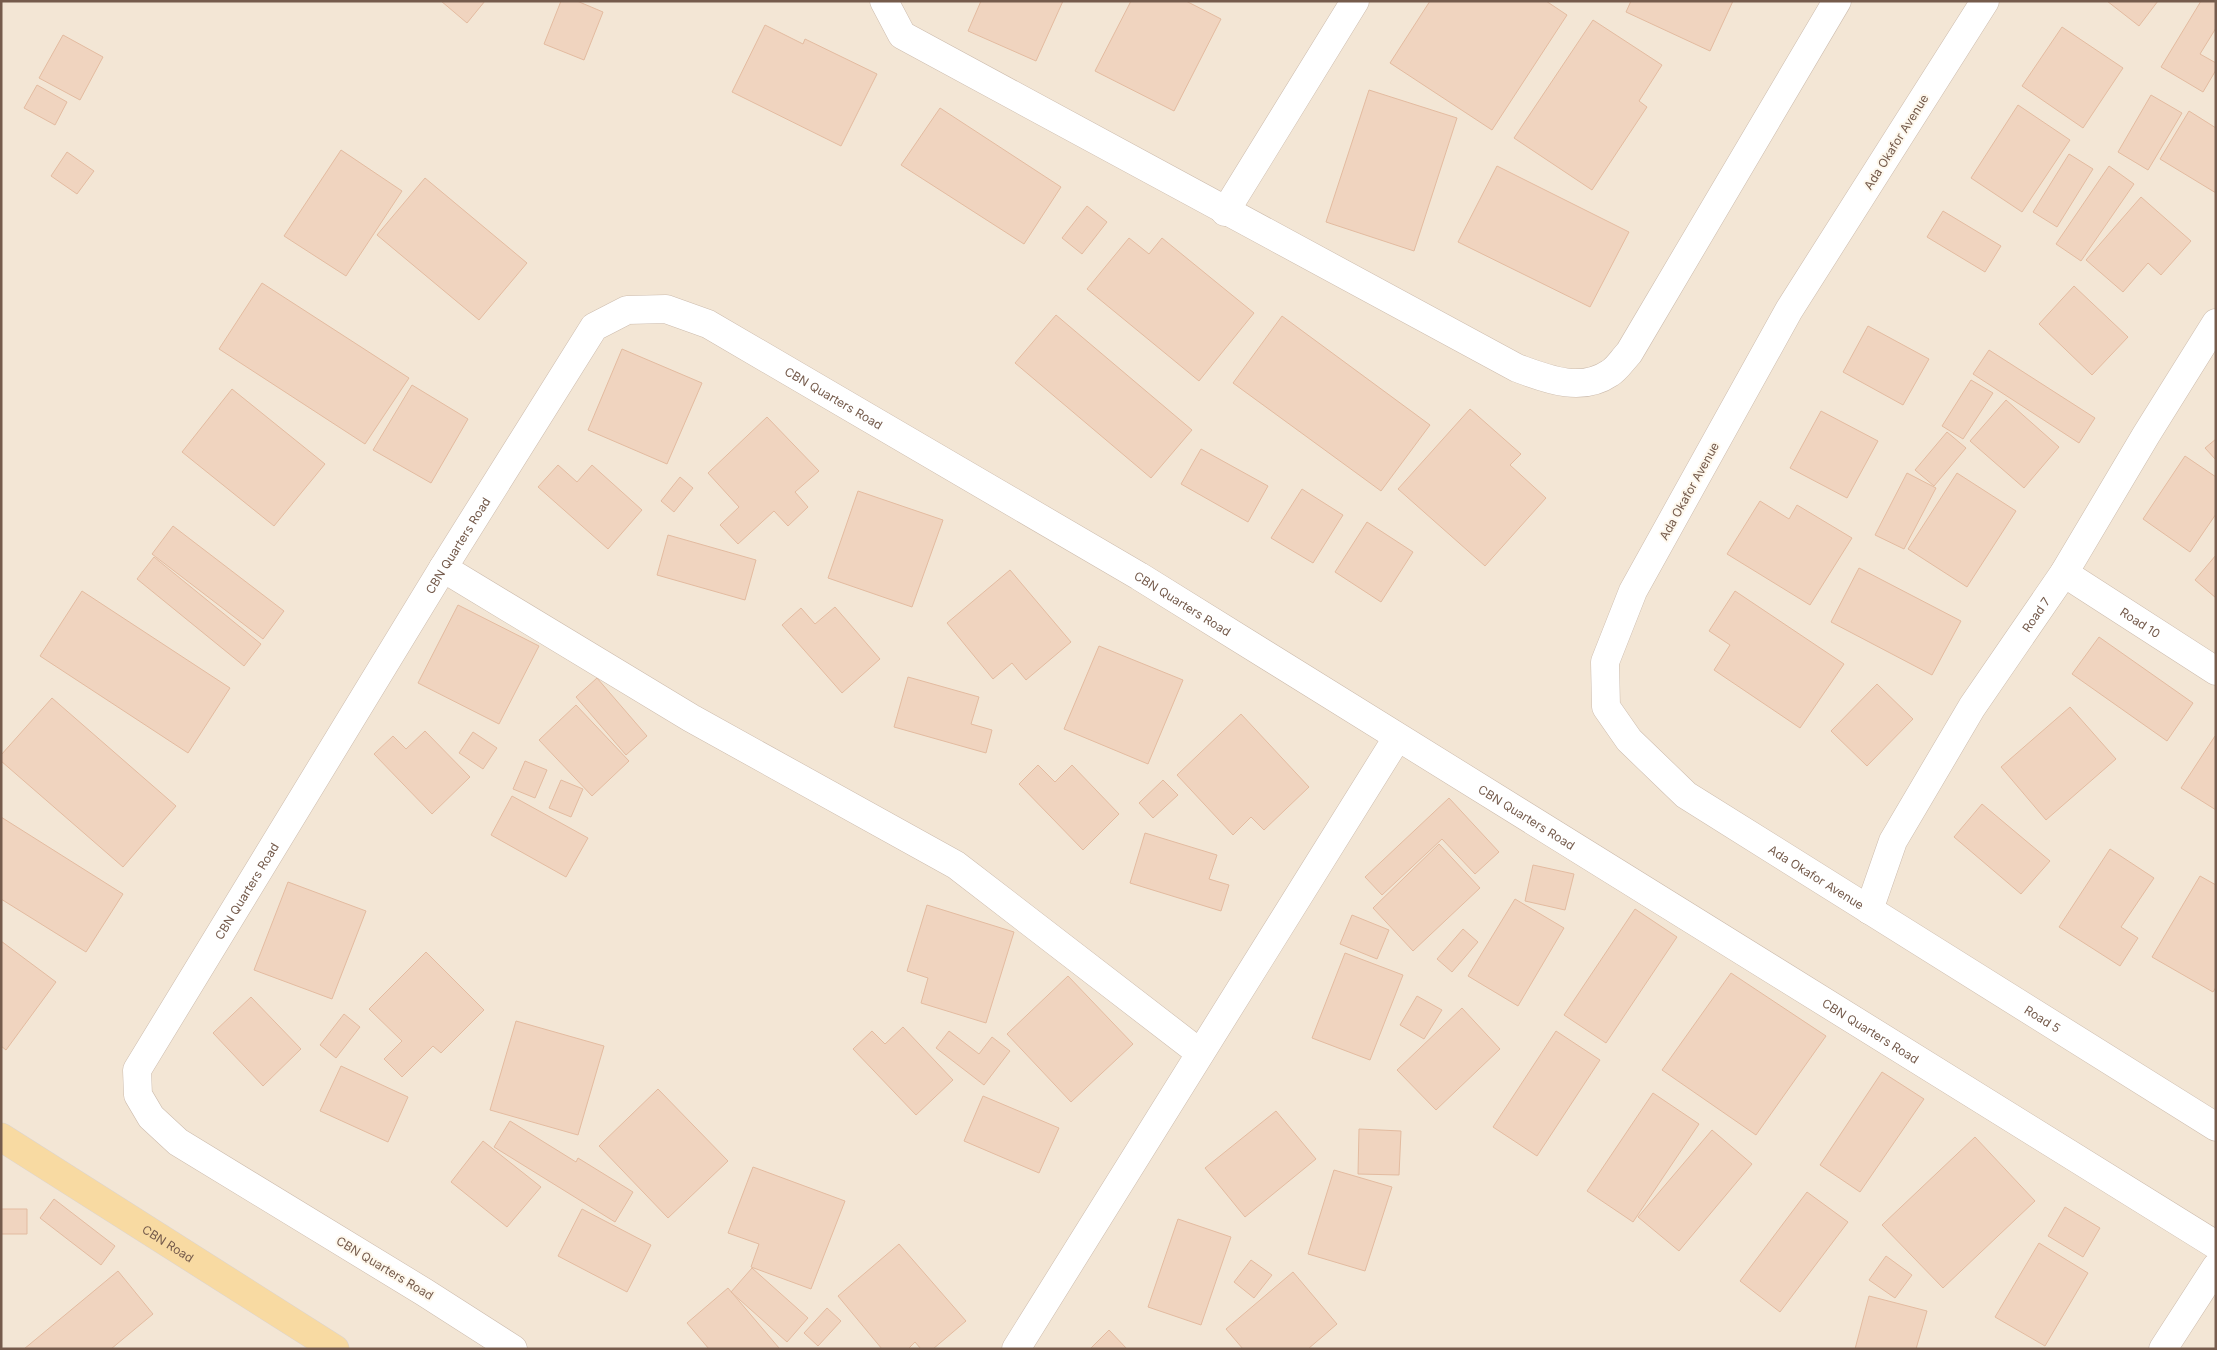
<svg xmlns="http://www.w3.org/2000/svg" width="2217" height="1350" font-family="Inter,sans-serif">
  <rect width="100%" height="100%" fill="#fcf4e7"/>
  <path fill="#f3e6d5" d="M 1,1 L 2216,1 L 2216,1349 L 1,1349 Z"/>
  <path fill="#f0d4bf" stroke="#e3bba0" d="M 441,1 L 485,1 L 467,23 Z
    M 561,1 L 577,1 L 603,12 L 584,60 L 544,44 Z
    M 981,1 L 1063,1 L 1036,61 L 968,31 Z
    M 1131,1 L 1186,1 L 1221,19 L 1174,111 L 1095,71 Z
    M 1430,1 L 1546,1 L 1567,15 L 1492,130 L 1390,63 Z
    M 1631,1 L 1733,1 L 1710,51 L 1626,12 Z
    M 2107,1 L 2158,1 L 2139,26 Z
    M 2201,1 L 2216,1 L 2216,28 L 2200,54 L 2216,63 L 2216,70 L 2203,92 L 2161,67 Z
    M 1593,20 L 1662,65 L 1639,101 L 1647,107 L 1592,190 L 1514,138 Z
    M 765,25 L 803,44 L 805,39 L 877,74 L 841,146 L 732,92 Z
    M 2062,27 L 2123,68 L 2083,128 L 2022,86 Z
    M 63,35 L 103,57 L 80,100 L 39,78 Z
    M 37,85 L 67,102 L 55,125 L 24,108 Z
    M 1369,90 L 1457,118 L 1414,251 L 1326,222 Z
    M 2151,95 L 2182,113 L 2148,170 L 2118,152 Z
    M 2018,105 L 2070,140 L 2022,212 L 1971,178 Z
    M 940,108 L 1061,187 L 1024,244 L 901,165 Z
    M 2189,111 L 2216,128 L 2216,193 L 2160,159 Z
    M 341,150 L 402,191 L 346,276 L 284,236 Z
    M 67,152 L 94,171 L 77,194 L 51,176 Z
    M 2069,154 L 2093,169 L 2057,227 L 2033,212 Z
    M 1497,166 L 1629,232 L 1590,307 L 1458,242 Z
    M 2109,166 L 2134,184 L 2081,261 L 2056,244 Z
    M 425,178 L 527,263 L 479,320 L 377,235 Z
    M 2141,197 L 2191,241 L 2161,275 L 2148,263 L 2123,292 L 2086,260 Z
    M 1087,206 L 1107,222 L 1082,254 L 1062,238 Z
    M 1943,211 L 2001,246 L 1985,272 L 1927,237 Z
    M 1129,238 L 1149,254 L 1162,238 L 1254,313 L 1199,381 L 1087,289 Z
    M 262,283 L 409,378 L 365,444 L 219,349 Z
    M 2074,286 L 2128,337 L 2092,375 L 2039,324 Z
    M 1056,315 L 1192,430 L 1151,478 L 1015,363 Z
    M 1282,316 L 1430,425 L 1381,491 L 1233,383 Z
    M 1868,326 L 1929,359 L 1903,405 L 1843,372 Z
    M 622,349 L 702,383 L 667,464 L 588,430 Z
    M 1989,350 L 2095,418 L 2079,443 L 1973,374 Z
    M 1971,380 L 1993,393 L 1963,439 L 1942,426 Z
    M 412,385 L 468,419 L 431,483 L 373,450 Z
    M 232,389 L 325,464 L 274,526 L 182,452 Z
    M 2006,400 L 2059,447 L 2024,488 L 1970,441 Z
    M 1470,409 L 1521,454 L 1510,465 L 1546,498 L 1485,566 L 1398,489 Z
    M 1821,411 L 1878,441 L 1847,498 L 1790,468 Z
    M 767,417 L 819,471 L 795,492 L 808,507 L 788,526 L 774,511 L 738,544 L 720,525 L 739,507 L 708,473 Z
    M 1947,432 L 1966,448 L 1934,486 L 1915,470 Z
    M 2216,439 L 2216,460 L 2205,448 Z
    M 1201,449 L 1268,486 L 1248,522 L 1181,484 Z
    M 2185,456 L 2216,477 L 2216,514 L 2190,552 L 2143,519 Z
    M 558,465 L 577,482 L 592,465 L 642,510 L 608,549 L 538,487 Z
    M 1907,473 L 1936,488 L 1904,549 L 1875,535 Z
    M 1957,473 L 2016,511 L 1967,587 L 1908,549 Z
    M 680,477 L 693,488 L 674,512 L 661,501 Z
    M 1302,489 L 1343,515 L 1313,563 L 1271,538 Z
    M 858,491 L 943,520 L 912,607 L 828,578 Z
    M 1760,501 L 1789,519 L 1797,505 L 1852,538 L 1810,605 L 1727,554 Z
    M 1367,522 L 1413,552 L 1381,602 L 1335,572 Z
    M 173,526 L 284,611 L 263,639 L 152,554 Z
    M 668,535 L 756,560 L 745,600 L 657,575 Z
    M 2216,555 L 2216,598 L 2195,580 Z
    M 154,557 L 261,644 L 244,666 L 137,579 Z
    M 1859,568 L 1961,621 L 1932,675 L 1831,622 Z
    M 1010,570 L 1071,642 L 1026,680 L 1012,663 L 993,679 L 947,623 Z
    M 82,591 L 230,688 L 188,753 L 40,656 Z
    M 1735,591 L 1844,664 L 1800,728 L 1714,670 L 1730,645 L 1709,631 Z
    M 458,605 L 539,646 L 499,724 L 418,683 Z
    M 835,607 L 880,659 L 842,693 L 782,625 L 801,608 L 815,624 Z
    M 2099,637 L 2193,703 L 2167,741 L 2072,674 Z
    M 1099,646 L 1183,680 L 1148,764 L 1064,729 Z
    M 908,677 L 979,697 L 971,724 L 992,730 L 986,753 L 894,727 Z
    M 597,678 L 647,736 L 626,755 L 576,697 Z
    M 1877,684 L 1913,719 L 1867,766 L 1831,731 Z
    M 52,698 L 176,806 L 123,867 L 1,761 L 1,755 Z
    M 576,705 L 629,761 L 592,796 L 539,740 Z
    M 2070,707 L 2116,759 L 2046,820 L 2001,767 Z
    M 1241,714 L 1309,787 L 1264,830 L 1251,817 L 1233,835 L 1177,775 Z
    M 425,731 L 470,777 L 432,814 L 374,754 L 393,736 L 406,749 Z
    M 473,732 L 497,748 L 483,769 L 459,753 Z
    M 2215,736 L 2216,736 L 2216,810 L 2181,788 Z
    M 525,761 L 547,770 L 535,798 L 513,789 Z
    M 1038,765 L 1055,782 L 1072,765 L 1119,814 L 1083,850 L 1019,784 Z
    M 561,780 L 583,789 L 571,817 L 549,808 Z
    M 1163,780 L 1178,795 L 1153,818 L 1139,803 Z
    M 512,796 L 588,838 L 566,877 L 491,835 Z
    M 1449,798 L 1499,852 L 1475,874 L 1442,839 L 1382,895 L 1365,877 Z
    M 1982,804 L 2050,861 L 2021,894 L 1954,837 Z
    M 1,817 L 123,894 L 86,952 L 1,899 Z
    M 1145,833 L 1217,855 L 1209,879 L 1229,885 L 1221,911 L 1130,883 Z
    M 1439,844 L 1480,888 L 1413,951 L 1373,908 Z
    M 2110,849 L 2154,878 L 2121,927 L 2138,938 L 2120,966 L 2059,927 Z
    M 1533,865 L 1574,874 L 1565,910 L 1525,901 Z
    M 2200,876 L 2216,885 L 2216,987 L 2213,992 L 2152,957 Z
    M 288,882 L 366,911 L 332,999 L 254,970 Z
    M 1515,899 L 1564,928 L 1518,1006 L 1468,976 Z
    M 927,905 L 1014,932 L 986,1023 L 921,1003 L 928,978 L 907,971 Z
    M 1635,909 L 1677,937 L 1606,1043 L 1564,1015 Z
    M 1352,915 L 1389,930 L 1377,959 L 1340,944 Z
    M 1463,929 L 1478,942 L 1452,972 L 1437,959 Z
    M 1,941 L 56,982 L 6,1050 L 1,1046 Z
    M 426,952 L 484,1010 L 441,1053 L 433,1046 L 402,1077 L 384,1059 L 402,1041 L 369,1009 Z
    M 1345,953 L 1403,975 L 1370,1060 L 1312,1038 Z
    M 1731,973 L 1826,1036 L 1756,1135 L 1662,1070 Z
    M 1068,976 L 1133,1044 L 1071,1102 L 1007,1034 Z
    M 1417,996 L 1442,1010 L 1424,1039 L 1400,1025 Z
    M 251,997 L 301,1049 L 263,1086 L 213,1033 Z
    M 1462,1008 L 1500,1049 L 1436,1110 L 1397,1070 Z
    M 344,1014 L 360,1027 L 336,1058 L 320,1045 Z
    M 516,1021 L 604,1046 L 578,1135 L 490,1110 Z
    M 903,1027 L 953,1080 L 916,1115 L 853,1049 L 872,1031 L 885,1044 Z
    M 949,1031 L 979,1054 L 992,1037 L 1010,1051 L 984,1085 L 936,1048 Z
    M 1556,1031 L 1600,1060 L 1537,1156 L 1493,1127 Z
    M 341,1066 L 408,1097 L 388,1142 L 320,1111 Z
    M 1882,1072 L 1924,1099 L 1860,1192 L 1820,1165 Z
    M 658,1089 L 728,1161 L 668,1218 L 599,1146 Z
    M 1653,1093 L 1699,1124 L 1633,1222 L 1587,1191 Z
    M 983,1096 L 1059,1128 L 1039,1173 L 964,1141 Z
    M 1276,1111 L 1316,1159 L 1245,1217 L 1205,1168 Z
    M 510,1121 L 576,1162 L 578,1158 L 633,1192 L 615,1222 L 494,1147 Z
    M 1359,1129 L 1401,1131 L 1399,1175 L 1358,1174 Z
    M 1712,1130 L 1752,1164 L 1679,1251 L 1638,1217 Z
    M 1975,1137 L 2035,1201 L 1943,1288 L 1882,1225 Z
    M 483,1141 L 541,1187 L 507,1227 L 451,1182 Z
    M 753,1167 L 845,1201 L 811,1289 L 751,1267 L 759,1244 L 728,1233 Z
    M 1334,1170 L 1392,1187 L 1365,1271 L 1308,1254 Z
    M 1807,1192 L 1848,1222 L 1780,1312 L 1740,1281 Z
    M 54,1199 L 115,1246 L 101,1265 L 40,1218 Z
    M 2065,1207 L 2100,1228 L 2083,1257 L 2048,1236 Z
    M 1,1209 L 27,1209 L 27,1234 L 1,1234 Z
    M 582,1209 L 651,1245 L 627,1292 L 558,1256 Z
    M 1178,1219 L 1231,1237 L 1201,1325 L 1148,1307 Z
    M 2039,1243 L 2088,1273 L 2045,1346 L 1995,1317 Z
    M 899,1244 L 966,1321 L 933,1349 L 921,1349 L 915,1342 L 908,1349 L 882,1349 L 838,1296 Z
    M 1886,1256 L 1912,1275 L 1895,1298 L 1869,1280 Z
    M 1251,1260 L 1272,1275 L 1254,1298 L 1234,1282 Z
    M 752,1268 L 808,1318 L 787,1342 L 731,1292 Z
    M 118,1271 L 153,1314 L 111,1349 L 24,1349 Z
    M 1293,1272 L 1337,1324 L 1308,1349 L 1243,1349 L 1226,1329 Z
    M 728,1288 L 779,1348 L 777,1349 L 709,1349 L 687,1323 Z
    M 1869,1296 L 1927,1311 L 1916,1349 L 1855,1349 Z
    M 827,1308 L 841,1321 L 818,1346 L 804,1333 Z
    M 1109,1330 L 1127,1349 L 1090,1349 Z"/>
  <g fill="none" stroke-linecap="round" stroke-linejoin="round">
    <defs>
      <g id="minor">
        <path d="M 884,1 L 902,35 L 1517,368 C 1547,379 1581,393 1610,373 C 1617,369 1623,359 1629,353 L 1837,1"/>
        <path id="s1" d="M 1985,1 L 1789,310 L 1633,591 L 1605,662 L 1606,707 L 1629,740 L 1686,795 L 2216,1127"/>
        <path d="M 1225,212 L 1355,1"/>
        <path d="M 443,568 L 691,718 L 956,865 L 1200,1053"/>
        <path id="s2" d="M 2064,573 L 2216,671"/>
        <path id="s3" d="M 1869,910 L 1893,841 L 1972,707 L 2064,573 L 2146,435 L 2216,323"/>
        <path id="s4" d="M 513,1349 L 424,1292 L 178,1142 L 151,1117 L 138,1095 L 137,1070 L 443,568 L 594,327 L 627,310 L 666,309 L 708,324 L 1139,576 L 2216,1245"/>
        <path d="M 1016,1349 L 1397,738"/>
        <path d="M 2163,1349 L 2216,1267"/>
      </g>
      <g id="major">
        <path id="s5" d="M 1,1137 L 335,1349"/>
      </g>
    </defs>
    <use href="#minor" stroke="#cdbcad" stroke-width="29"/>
    <use href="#major" stroke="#dbd4d0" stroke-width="29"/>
    <use href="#minor" stroke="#fff" stroke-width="28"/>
    <use href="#major" stroke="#f8daa2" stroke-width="28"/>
  </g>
  <g text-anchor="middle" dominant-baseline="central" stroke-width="4" stroke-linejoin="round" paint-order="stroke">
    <g font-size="12" fill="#755b4c" stroke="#fef8ed">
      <text transform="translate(1896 142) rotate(-58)">Ada Okafor Avenue</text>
      <text stroke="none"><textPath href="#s4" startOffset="1620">CBN Quarters Road</textPath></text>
      <text transform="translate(1689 491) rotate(-61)">Ada Okafor Avenue</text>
      <text stroke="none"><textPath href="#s4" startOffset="1096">CBN Quarters Road</textPath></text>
      <text stroke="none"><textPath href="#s4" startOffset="2025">CBN Quarters Road</textPath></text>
      <text stroke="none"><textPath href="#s3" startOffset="341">Road 7</textPath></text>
      <text stroke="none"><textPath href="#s2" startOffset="91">Road 10</textPath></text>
      <text stroke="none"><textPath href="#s4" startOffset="2430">CBN Quarters Road</textPath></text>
      <text stroke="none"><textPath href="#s1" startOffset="1082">Ada Okafor Avenue</textPath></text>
      <text stroke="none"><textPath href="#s4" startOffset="691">CBN Quarters Road</textPath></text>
      <text stroke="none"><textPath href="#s1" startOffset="1349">Road 5</textPath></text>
      <text stroke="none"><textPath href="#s4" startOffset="2835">CBN Quarters Road</textPath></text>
      <text stroke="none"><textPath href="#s5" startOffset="198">CBN Road</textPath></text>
      <text transform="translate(385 1268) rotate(31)">CBN Quarters Road</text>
    </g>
  </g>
  <rect width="2217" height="1350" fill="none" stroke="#755b4c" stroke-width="5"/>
</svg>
